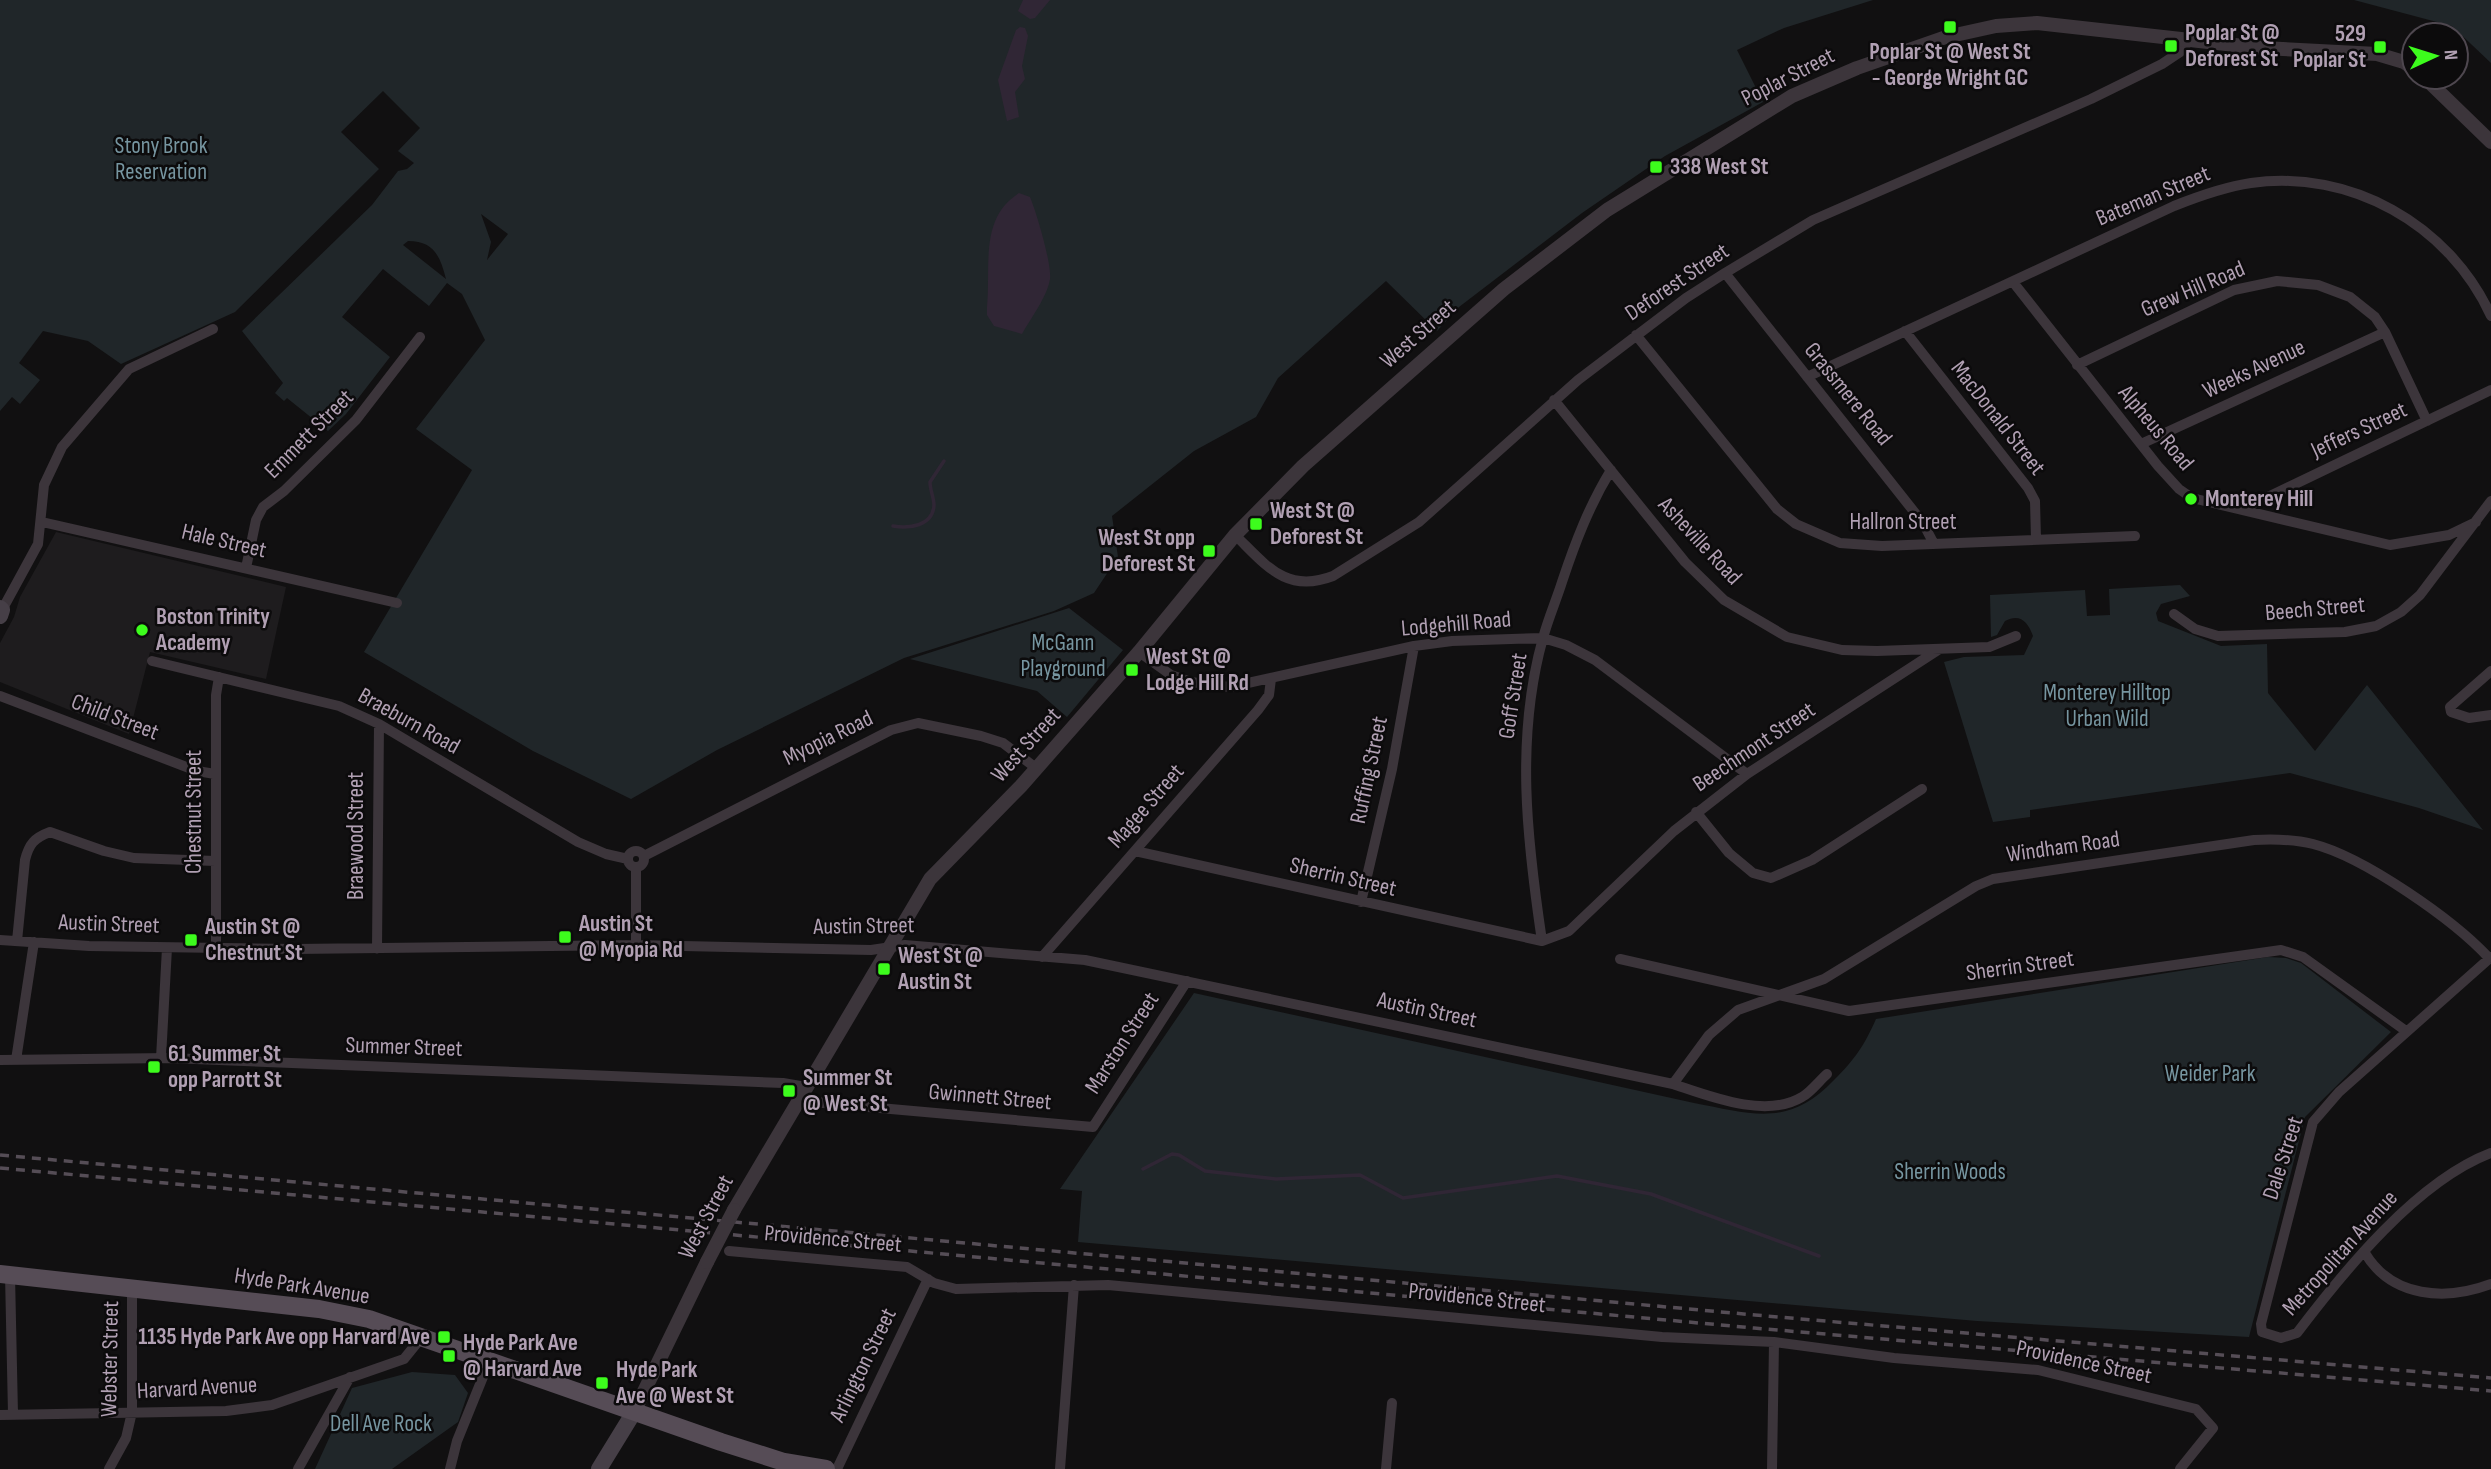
<svg xmlns="http://www.w3.org/2000/svg" width="2491" height="1469" font-family="'Sofia Sans Condensed',sans-serif">
  <rect width="100%" height="100%" fill="#111011"/>
  <path fill="#1e1c1e" d="M 56,532 L 286,587 L 266,679 L 150,652 L 129,734 L 0,682 L 0,643 L 14,617 L 20,597 Z"/>
  <path fill="#202629" fill-rule="evenodd" d="M 0,0 L 1873,0 L 1784,28 L 1737,50 L 1763,102 L 1665,156 L 1582,213 L 1459,307 L 1437,331 L 1386,281 L 1278,378 L 1256,417 L 1194,451 L 1112,516 L 1118,557 L 1094,593 L 1054,611 L 904,658 L 717,750 L 631,799 L 533,751 L 364,652 L 472,470 L 416,429 L 485,340 L 462,294 L 447,283 L 429,306 L 383,269 L 342,317 L 390,357 L 346,414 L 328,431 L 287,398 L 284,401 L 275,393 L 283,383 L 242,331 L 372,205 L 398,171 L 407,169 L 414,163 L 398,151 L 420,128 L 383,91 L 341,132 L 379,169 L 235,312 L 121,364 L 88,341 L 43,331 L 19,363 L 40,380 L 20,404 L 12,397 L 0,411 ZM 481,214 L 508,234 L 487,260 L 491,242 ZM 408,241 C 433,241 440,255 446,279 L 403,245 Z
    M 2354,0 L 2491,0 L 2491,63 L 2452,26 Z
    M 2180,585 L 2190,596 L 2161,604 L 2156,613 L 2158,621 L 2221,646 L 2267,644 L 2268,693 L 2315,751 L 2367,685 L 2483,830 L 2419,808 L 2290,773 L 2030,810 L 2030,817 L 1993,822 L 1944,662 L 1964,657 L 2024,655 L 2033,636 C 2028,622 2020,613 2005,621 L 1997,635 L 1991,637 L 1990,595 L 2085,590 L 2087,616 L 2110,615 L 2109,589 Z
    M 1069,608 L 1123,650 L 1067,717 L 1037,691 L 910,659 Z
    M 2268,957 L 2286,958 L 2301,963 L 2391,1032 L 2305,1117 L 2249,1337 L 1977,1321 L 1078,1242 L 1082,1191 L 1060,1189 L 1194,993 L 1694,1103 C 1753,1114 1788,1128 1834,1080 C 1855,1059 1864,1046 1876,1019 Z
    M 412,1372 L 455,1375 L 468,1393 L 458,1422 L 392,1469 L 315,1469 L 352,1388 Z"/>
  <path fill="#302635" d="M 1023,0 L 1050,0 L 1035,18 L 1030,19 L 1018,11 Z
    M 1020,27 L 1025,28 L 1028,36 L 1022,66 L 1025,79 L 1015,92 L 1019,117 L 1007,121 L 998,80 L 1016,30 Z
    M 1019,193 L 1030,197 C 1036,211 1052,264 1050,279 C 1047,297 1031,318 1022,334 L 994,326 L 987,315 L 987,307 C 991,267 979,218 1019,193 Z"/>
  <g fill="none" stroke-linecap="round" stroke-linejoin="round">
    <path stroke="#302635" stroke-width="3.5" d="M 893,526 C 909,529 933,526 934,505 C 934,498 930,490 930,482 L 944,461
      M 1143,1169 L 1172,1154 L 1179,1155 L 1205,1171 L 1276,1179 L 1360,1175 L 1403,1198 L 1557,1176 L 1651,1194 L 1819,1256"/>
    <path stroke="#3c353b" stroke-width="10" d="M 1725,273 L 1923,523 L 1934,544
      M 2013,282 L 2158,466 L 2179,489 L 2192,498 L 2390,545 L 2449,535 L 2476,522
      M 1905,331 L 2028,488 L 2035,501 L 2036,539
      M 1636,335 L 1777,509 L 1796,524 L 1840,543 L 1882,546 L 2135,536
      M 2077,365 L 2234,290 L 2277,281 L 2318,285 L 2350,297 L 2375,317 L 2385,332 L 2427,421
      M 1807,377 L 2174,206 C 2199,196 2224,187 2251,183 C 2350,169 2449,224 2491,316
      M 1554,400 L 1685,562 L 1724,600 L 1787,637 L 1842,650 L 1877,651 L 1989,647 L 2016,636
      M 2141,444 L 2385,332
      M 2245,508 L 2491,390
      M 42,522 L 397,603
      M 1235,535 C 1266,565 1286,594 1333,576 L 1419,522 L 1578,380 L 1686,298 L 1725,273 L 1813,220 L 2091,99 L 2162,64 L 2180,52 L 2191,39
      M 246,568 L 256,520 L 263,507 L 284,491 L 356,420 L 420,337
      M 2,610 L 38,544 L 44,485 L 62,447 L 129,369 L 213,329
      M 2174,614 L 2195,629 L 2218,636 L 2345,632 L 2376,626 L 2401,612 L 2420,595 L 2491,501
      M 1139,652 L 1171,675 L 1191,682 L 1230,687 L 1414,646 L 1452,641 L 1543,638 L 1566,645 L 1595,660 L 1747,774
      M 152,661 L 339,706 L 379,724 L 578,842 L 606,854 L 628,859
      M 2491,671 L 2450,707 L 2451,712 L 2469,718 L 2491,715
      M 0,696 L 197,771 L 215,774
      M 1696,812 L 1729,853 L 1753,873 L 1771,878 L 1812,860 L 1922,789
      M 1135,851 L 1542,941
      M628 859a8 8 0 1 1 16 0a8 8 0 1 1-16 0Z
      M 644,856 L 891,730 L 918,723 L 981,736 L 1003,743 L 1036,768
      M 636,867 L 636,945
      M 1361,902 L 1392,769 L 1414,646
      M 0,940 L 89,946 L 295,949 L 636,945 L 871,950 L 905,945 L 1085,960 L 1673,1084 C 1709,1096 1766,1119 1802,1097 C 1811,1092 1819,1081 1827,1074
      M 17,941 L 25,860 C 29,844 34,838 50,832 L 104,851 L 134,858 L 215,861
      M 1542,941 L 1569,931 L 1674,831 L 1747,774 L 1938,650
      M 1542,941 C 1527,840 1515,738 1543,638 C 1548,619 1556,601 1562,582 C 1575,543 1589,506 1611,470
      M 216,948 L 216,695 L 219,677
      M 377,949 L 379,724
      M 1042,957 L 1258,710 L 1269,695 L 1271,679
      M 2491,957 L 2339,1092 L 2313,1122 L 2261,1324 L 2262,1332 L 2281,1338 L 2297,1333 C 2344,1271 2417,1181 2491,1153
      M 1620,959 L 1849,1011 L 2281,950 L 2303,957 L 2406,1031
      M 161,1058 L 167,948
      M 0,1060 L 170,1058 L 783,1083 L 806,1087
      M 16,1060 L 34,942
      M 1673,1084 L 1709,1035 L 1738,1010 L 1824,979 L 1976,886 L 1993,879 L 2254,840 C 2274,839 2293,839 2313,844 C 2364,857 2454,920 2489,958
      M 800,1098 L 823,1103 L 1093,1127 L 1187,981
      M 729,1251 L 907,1267 L 934,1283 L 956,1289 L 1108,1285 L 1662,1337 L 1774,1342 L 1894,1358 L 2038,1370 L 2196,1409 L 2213,1428 L 2180,1469
      M 2365,1253 C 2392,1298 2446,1301 2491,1284
      M 10,1275 L 13,1414
      M 0,1415 L 226,1411 L 272,1405 L 404,1359 L 421,1338
      M 109,1469 L 126,1438 L 132,1412 L 132,1287
      M 298,1469 L 350,1377
      M 450,1469 L 457,1441 L 489,1362
      M 837,1469 L 928,1279
      M 1060,1469 L 1074,1285
      M 1386,1469 L 1392,1403
      M 1772,1469 L 1774,1342"/>
    <path stroke="#3c353b" stroke-width="14" d="M 2424,77 L 2491,142
      M 734,1210 L 930,879 L 1021,786 L 1139,652 L 1235,535 L 1303,466 L 1504,289 L 1607,210 L 1792,96 L 1857,68 L 1946,37 L 1996,26 L 2037,23 L 2262,48 L 2377,54 L 2404,62 L 2414,69
      M 634,1412 L 707,1262"/>
    <path stroke="#463f47" stroke-width="16" d="M 0,608 L 2,610 L 0,616
      M 599,1469 L 634,1412"/>
    <path stroke="#564c56" stroke-width="18" d="M 0,1274 L 319,1309 L 369,1319 L 721,1442 L 784,1462 L 826,1469"/>
    <path stroke="#554d56" stroke-width="3.5" stroke-dasharray="9 7" stroke-linecap="butt" d="M 0,1155 L 1755,1315 L 2491,1378
      M 0,1168 L 1754,1328 L 2491,1391"/>
    <path stroke="#3c353b" stroke-width="14" d="M 707,1262 L 734,1210"/>
  </g>
  <g fill="#3dfc1d" stroke="#0c0b0c" stroke-width="2.5">
    <rect x="1943" y="20" width="14" height="14" rx="3.5"/>
    <rect x="2164" y="39" width="14" height="14" rx="3.5"/>
    <rect x="2373" y="40" width="14" height="14" rx="3.5"/>
    <rect x="1649" y="160" width="14" height="14" rx="3.5"/>
    <circle cx="2191" cy="499" r="7"/>
    <rect x="1249" y="517" width="14" height="14" rx="3.5"/>
    <rect x="1202" y="544" width="14" height="14" rx="3.5"/>
    <circle cx="142" cy="630" r="7"/>
    <rect x="1125" y="663" width="14" height="14" rx="3.5"/>
    <rect x="558" y="930" width="14" height="14" rx="3.5"/>
    <rect x="184" y="933" width="14" height="14" rx="3.5"/>
    <rect x="877" y="962" width="14" height="14" rx="3.5"/>
    <rect x="147" y="1060" width="14" height="14" rx="3.5"/>
    <rect x="782" y="1084" width="14" height="14" rx="3.5"/>
    <rect x="437" y="1330" width="14" height="14" rx="3.5"/>
    <rect x="442" y="1349" width="14" height="14" rx="3.5"/>
    <rect x="595" y="1376" width="14" height="14" rx="3.5"/>
  </g>
  <g text-anchor="middle" dominant-baseline="central" stroke-width="5" stroke-linejoin="round" paint-order="stroke">
    <g font-size="23" font-weight="bold" fill="#b1a0b3" stroke="#0c0b0c" text-anchor="start">
      <text x="2185" y="33">Poplar St @<tspan x="2185" dy="26">Deforest St</tspan></text>
      <text x="2366" y="34" text-anchor="end">529<tspan x="2366" dy="26">Poplar St</tspan></text>
      <text x="1950" y="52" text-anchor="middle">Poplar St @ West St<tspan x="1950" dy="26">- George Wright GC</tspan></text>
      <text x="1670" y="167">338 West St</text>
      <text x="2205" y="499">Monterey Hill</text>
      <text x="1270" y="511">West St @<tspan x="1270" dy="26">Deforest St</tspan></text>
      <text x="1195" y="538" text-anchor="end">West St opp<tspan x="1195" dy="26">Deforest St</tspan></text>
      <text x="156" y="617">Boston Trinity<tspan x="156" dy="26">Academy</tspan></text>
      <text x="1146" y="657">West St @<tspan x="1146" dy="26">Lodge Hill Rd</tspan></text>
      <text x="579" y="924">Austin St<tspan x="579" dy="26">@ Myopia Rd</tspan></text>
      <text x="205" y="927">Austin St @<tspan x="205" dy="26">Chestnut St</tspan></text>
      <text x="898" y="956">West St @<tspan x="898" dy="26">Austin St</tspan></text>
      <text x="168" y="1054">61 Summer St<tspan x="168" dy="26">opp Parrott St</tspan></text>
      <text x="803" y="1078">Summer St<tspan x="803" dy="26">@ West St</tspan></text>
      <text x="430" y="1337" text-anchor="end">1135 Hyde Park Ave opp Harvard Ave</text>
      <text x="463" y="1343">Hyde Park Ave<tspan x="463" dy="26">@ Harvard Ave</tspan></text>
      <text x="616" y="1370">Hyde Park<tspan x="616" dy="26">Ave @ West St</tspan></text>
    </g>
    <g font-size="23" fill="#b1a0b3" stroke="#0c0b0c">
      <text transform="translate(1788 77) rotate(-27)">Poplar Street</text>
      <text transform="translate(2153 196) rotate(-23)">Bateman Street</text>
      <text transform="translate(1677 282) rotate(-34)">Deforest Street</text>
      <text transform="translate(2193 289) rotate(-23)">Grew Hill Road</text>
      <text transform="translate(1418 334) rotate(-41)">West Street</text>
      <text transform="translate(2254 369) rotate(-25)">Weeks Avenue</text>
      <text transform="translate(1848 394) rotate(51)">Grassmere Road</text>
      <text transform="translate(1998 418) rotate(52)">MacDonald Street</text>
      <text transform="translate(2156 428) rotate(50)">Alpheus Road</text>
      <text transform="translate(2359 430) rotate(-25)">Jeffers Street</text>
      <text transform="translate(309 434) rotate(-45)">Emmett Street</text>
      <text x="1903" y="522">Hallron Street</text>
      <text transform="translate(224 541) rotate(13)">Hale Street</text>
      <text transform="translate(1700 541) rotate(47)">Asheville Road</text>
      <text transform="translate(2315 609) rotate(-5)">Beech Street</text>
      <text transform="translate(1456 624) rotate(-5)">Lodgehill Road</text>
      <text transform="translate(1513 696) rotate(-81)">Goff Street</text>
      <text transform="translate(115 717) rotate(21)">Child Street</text>
      <text transform="translate(409 721) rotate(29)">Braeburn Road</text>
      <text transform="translate(828 738) rotate(-26)">Myopia Road</text>
      <text transform="translate(1026 745) rotate(-48)">West Street</text>
      <text transform="translate(1754 747) rotate(-34)">Beechmont Street</text>
      <text transform="translate(1369 770) rotate(-78)">Ruffing Street</text>
      <text transform="translate(1146 806) rotate(-49)">Magee Street</text>
      <text transform="translate(194 812) rotate(-90)">Chestnut Street</text>
      <text transform="translate(356 836) rotate(-90)">Braewood Street</text>
      <text transform="translate(2063 847) rotate(-8)">Windham Road</text>
      <text transform="translate(1343 877) rotate(13)">Sherrin Street</text>
      <text transform="translate(109 924) rotate(2)">Austin Street</text>
      <text transform="translate(864 926) rotate(-1)">Austin Street</text>
      <text transform="translate(2020 966) rotate(-8)">Sherrin Street</text>
      <text transform="translate(1427 1010) rotate(12)">Austin Street</text>
      <text transform="translate(1122 1043) rotate(-57)">Marston Street</text>
      <text transform="translate(404 1047) rotate(2)">Summer Street</text>
      <text transform="translate(990 1097) rotate(5)">Gwinnett Street</text>
      <text transform="translate(2283 1158) rotate(-72)">Dale Street</text>
      <text transform="translate(706 1217) rotate(-62)">West Street</text>
      <text transform="translate(833 1239) rotate(5)">Providence Street</text>
      <text transform="translate(2340 1253) rotate(-48)">Metropolitan Avenue</text>
      <text transform="translate(302 1286) rotate(9)">Hyde Park Avenue</text>
      <text transform="translate(1477 1298) rotate(6)">Providence Street</text>
      <text transform="translate(110 1359) rotate(-89)">Webster Street</text>
      <text transform="translate(2084 1362) rotate(12)">Providence Street</text>
      <text transform="translate(863 1365) rotate(-64)">Arlington Street</text>
      <text transform="translate(197 1388) rotate(-3)">Harvard Avenue</text>
    </g>
    <g font-size="23" fill="#7695a0" stroke="#0c0b0c">
      <text x="161" y="146">Stony Brook<tspan x="161" dy="26">Reservation</tspan></text>
      <text x="1063" y="643">McGann<tspan x="1063" dy="26">Playground</tspan></text>
      <text x="2107" y="693">Monterey Hilltop<tspan x="2107" dy="26">Urban Wild</tspan></text>
      <text x="2210" y="1074">Weider Park</text>
      <text x="1950" y="1172">Sherrin Woods</text>
      <text x="381" y="1424">Dell Ave Rock</text>
    </g>
  </g>
  <g transform="translate(2435 56) rotate(86)"><circle r="33" fill="#0c0b0c" stroke="#4e474f" stroke-width="2"/>
  <path d="M0-5L12 26L0 18L-12 26Z" fill="#3dfc1d"/>
  <text y="-10" font-size="19" font-weight="bold" text-anchor="middle" fill="#b1a0b3">N</text>
  </g>
</svg>
